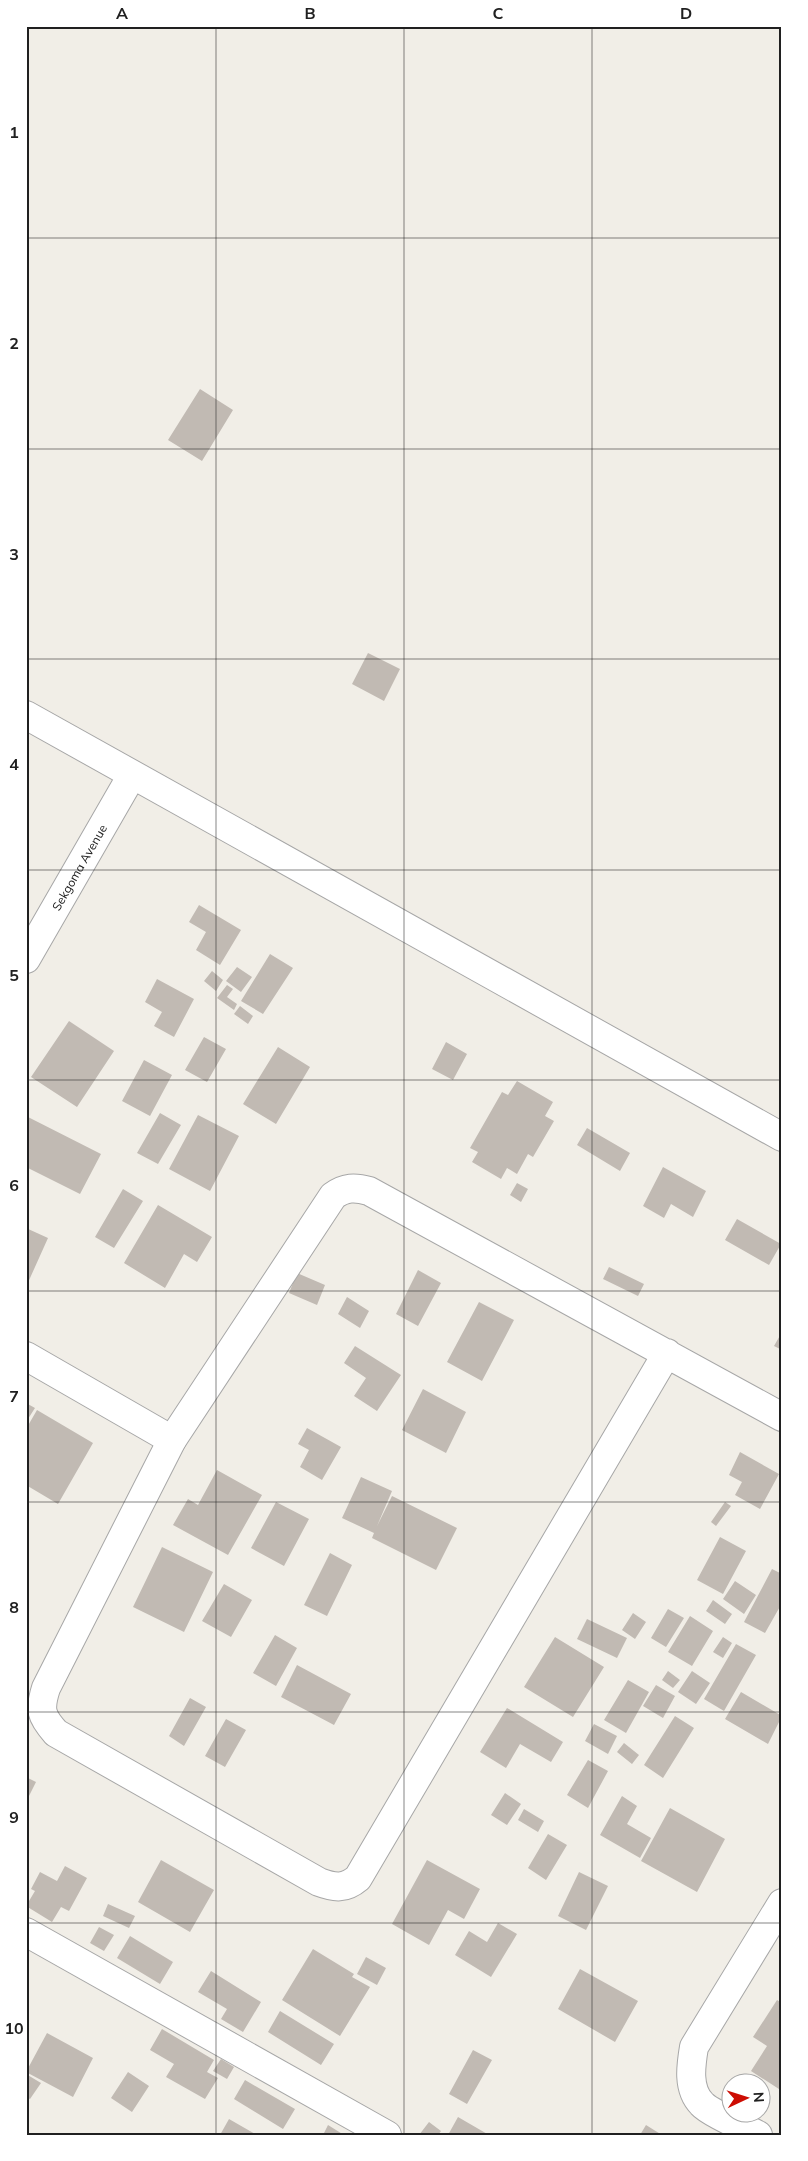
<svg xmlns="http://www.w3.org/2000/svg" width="808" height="2161" font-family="Mulish,sans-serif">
  <rect width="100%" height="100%" fill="#f1eee7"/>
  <path fill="#c1bab3" d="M 200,389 L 233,410 L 202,461 L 168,440 Z
    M 368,653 L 400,669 L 384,701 L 352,684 Z
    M 199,905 L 241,930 L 220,965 L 196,950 L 206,932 L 189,922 Z
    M 270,954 L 293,968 L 263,1014 L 241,1001 Z
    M 237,967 L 252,977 L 241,992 L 226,981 Z
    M 212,971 L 223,980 L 216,991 L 204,981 Z
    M 157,979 L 194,999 L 174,1037 L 154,1026 L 162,1012 L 145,1002 Z
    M 227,985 L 233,989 L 227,997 L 237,1004 L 234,1010 L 217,998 Z
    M 240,1006 L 253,1016 L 248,1024 L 234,1014 Z
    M 69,1021 L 114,1051 L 77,1107 L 31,1077 Z
    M 204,1037 L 226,1049 L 207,1082 L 185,1070 Z
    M 446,1042 L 467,1054 L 453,1080 L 432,1069 Z
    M 278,1047 L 310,1067 L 276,1124 L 243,1104 Z
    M 144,1060 L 172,1075 L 150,1116 L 122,1101 Z
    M 517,1081 L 553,1102 L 545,1116 L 554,1121 L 533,1157 L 528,1154 L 517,1174 L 507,1168 L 501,1179 L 472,1162 L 478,1152 L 470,1148 L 502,1092 L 508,1095 Z
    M 160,1113 L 181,1125 L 158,1164 L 137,1153 Z
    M 198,1115 L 239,1136 L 210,1191 L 169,1169 Z
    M 26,1116 L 101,1154 L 80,1194 L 26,1167 Z
    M 587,1128 L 630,1153 L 620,1171 L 577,1145 Z
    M 663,1167 L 706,1191 L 693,1217 L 671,1204 L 664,1218 L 643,1206 Z
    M 517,1183 L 528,1189 L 521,1202 L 510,1195 Z
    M 123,1189 L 143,1201 L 114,1248 L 95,1237 Z
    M 158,1205 L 212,1237 L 197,1262 L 184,1254 L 165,1288 L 124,1263 Z
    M 737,1219 L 781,1244 L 769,1265 L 725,1240 Z
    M 26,1228 L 48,1238 L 26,1287 Z
    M 609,1267 L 644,1284 L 638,1296 L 603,1279 Z
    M 418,1270 L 441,1283 L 418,1326 L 396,1314 Z
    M 297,1273 L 325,1285 L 317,1305 L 289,1293 Z
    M 347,1297 L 369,1311 L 360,1328 L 338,1314 Z
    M 479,1302 L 514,1320 L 482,1381 L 447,1362 Z
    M 782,1332 L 782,1350 L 774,1346 Z
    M 355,1346 L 401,1375 L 377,1411 L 354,1396 L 366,1378 L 344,1363 Z
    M 423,1389 L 466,1412 L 446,1453 L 402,1430 Z
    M 26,1403 L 35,1408 L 26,1422 Z
    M 37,1410 L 93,1443 L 58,1504 L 26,1485 L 26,1429 Z
    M 307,1428 L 341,1447 L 322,1480 L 300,1467 L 309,1450 L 298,1444 Z
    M 740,1452 L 779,1474 L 760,1509 L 735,1495 L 742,1482 L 729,1475 Z
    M 217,1470 L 262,1495 L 228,1555 L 173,1525 L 188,1499 L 198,1505 Z
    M 361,1477 L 392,1491 L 377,1526 L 392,1496 L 457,1528 L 436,1570 L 372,1538 L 374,1533 L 342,1518 Z
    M 276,1502 L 309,1519 L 284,1566 L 251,1548 Z
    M 725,1502 L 731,1506 L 716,1526 L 711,1522 Z
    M 720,1537 L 746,1551 L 723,1594 L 697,1580 Z
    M 162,1547 L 213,1572 L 184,1632 L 133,1607 Z
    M 330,1553 L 352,1565 L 327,1616 L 304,1605 Z
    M 772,1569 L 782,1574 L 782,1603 L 765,1633 L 744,1622 Z
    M 735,1581 L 756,1595 L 744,1614 L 723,1599 Z
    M 224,1584 L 252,1600 L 231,1637 L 202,1621 Z
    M 713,1600 L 732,1614 L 725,1624 L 706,1611 Z
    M 668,1609 L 684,1618 L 666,1647 L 651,1638 Z
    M 633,1613 L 646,1622 L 635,1639 L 622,1630 Z
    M 690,1616 L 713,1631 L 692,1666 L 668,1652 Z
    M 587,1619 L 627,1638 L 617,1658 L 577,1639 Z
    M 275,1635 L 297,1648 L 276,1686 L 253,1673 Z
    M 555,1637 L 604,1667 L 573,1717 L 524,1687 Z
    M 723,1637 L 732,1643 L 723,1658 L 713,1652 Z
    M 736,1644 L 756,1655 L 724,1711 L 704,1699 Z
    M 297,1665 L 351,1694 L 334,1725 L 281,1697 Z
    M 668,1671 L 680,1680 L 673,1688 L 662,1680 Z
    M 692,1671 L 710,1683 L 696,1704 L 678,1692 Z
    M 628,1680 L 649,1692 L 626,1733 L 604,1720 Z
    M 656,1685 L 675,1696 L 663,1718 L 643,1706 Z
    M 741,1692 L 782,1716 L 768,1744 L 725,1719 Z
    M 190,1698 L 206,1707 L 184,1746 L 169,1736 Z
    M 507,1708 L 563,1742 L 551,1762 L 520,1744 L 506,1768 L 480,1752 Z
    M 675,1716 L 694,1728 L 663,1778 L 644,1765 Z
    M 226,1719 L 246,1730 L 225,1767 L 205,1756 Z
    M 594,1724 L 617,1736 L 608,1754 L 585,1741 Z
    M 624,1743 L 639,1755 L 632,1764 L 617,1752 Z
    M 588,1760 L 608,1771 L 588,1808 L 567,1795 Z
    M 26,1777 L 36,1782 L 26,1802 Z
    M 505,1793 L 521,1804 L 507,1825 L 491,1815 Z
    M 622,1796 L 637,1806 L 627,1824 L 651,1838 L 640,1858 L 600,1835 Z
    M 670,1808 L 725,1839 L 697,1892 L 641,1861 Z
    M 524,1809 L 544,1821 L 538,1832 L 518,1820 Z
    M 548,1834 L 567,1845 L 546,1880 L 528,1868 Z
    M 161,1860 L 214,1890 L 190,1932 L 138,1902 Z
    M 427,1860 L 480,1889 L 464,1919 L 448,1910 L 429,1945 L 392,1924 Z
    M 65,1866 L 87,1878 L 69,1911 L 61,1907 L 52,1922 L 26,1906 L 35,1891 L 31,1889 L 40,1872 L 57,1881 Z
    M 579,1872 L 608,1886 L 586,1930 L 558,1916 Z
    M 108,1904 L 135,1916 L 129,1928 L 103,1916 Z
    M 498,1923 L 517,1934 L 491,1977 L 455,1955 L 469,1931 L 487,1942 Z
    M 99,1927 L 114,1935 L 104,1951 L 90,1943 Z
    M 130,1936 L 173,1962 L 160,1984 L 117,1958 Z
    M 313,1949 L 354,1974 L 352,1977 L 370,1987 L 340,2036 L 282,2000 Z
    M 366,1957 L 386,1968 L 377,1985 L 357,1974 Z
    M 580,1969 L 638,2001 L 615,2042 L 558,2009 Z
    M 211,1971 L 261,2002 L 243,2032 L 221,2019 L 227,2009 L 198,1992 Z
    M 777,2000 L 782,2003 L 782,2091 L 751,2071 L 767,2046 L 753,2037 Z
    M 280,2011 L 334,2044 L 321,2065 L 268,2032 Z
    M 162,2029 L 214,2060 L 207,2072 L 218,2078 L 205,2099 L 166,2077 L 174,2064 L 150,2050 Z
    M 47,2033 L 93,2058 L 73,2097 L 26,2072 Z
    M 473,2050 L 492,2060 L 467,2104 L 449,2094 Z
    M 221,2059 L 234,2067 L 227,2079 L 213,2071 Z
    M 128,2072 L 149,2086 L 132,2112 L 111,2098 Z
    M 26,2074 L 41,2083 L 30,2099 L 26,2097 Z
    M 245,2080 L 295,2109 L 283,2129 L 234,2099 Z
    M 458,2117 L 489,2135 L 448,2135 Z
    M 229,2119 L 257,2135 L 220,2135 Z
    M 429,2122 L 441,2131 L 438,2135 L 419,2135 Z
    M 328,2125 L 344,2135 L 323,2135 Z
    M 646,2125 L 662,2135 L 640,2135 Z"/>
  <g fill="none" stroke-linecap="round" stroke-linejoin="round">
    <defs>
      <g id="minor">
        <path d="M 26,715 L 782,1137"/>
        <path id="s1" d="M 26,959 L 132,775"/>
        <path d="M 667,1353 L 358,1878 C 345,1889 335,1888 319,1882 L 56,1733 C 41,1716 39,1710 46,1688 L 172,1440 L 333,1196 C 345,1187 355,1187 369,1191 L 782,1417"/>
        <path d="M 26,1356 L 172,1440"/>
        <path d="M 26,1932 L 387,2135"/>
        <path d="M 758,2135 C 747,2129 709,2112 702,2104 C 687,2089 691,2065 694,2047 L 782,1903"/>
      </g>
    </defs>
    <use href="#minor" stroke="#a7a7a7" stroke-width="30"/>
    <use href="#minor" stroke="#fff" stroke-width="28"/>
  </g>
  <path fill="none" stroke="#202020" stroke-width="1" stroke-opacity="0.55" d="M 216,26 L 216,2135M 404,26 L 404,2135M 592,26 L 592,2135M 26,238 L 782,238M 26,449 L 782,449M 26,659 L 782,659M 26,870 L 782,870M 26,1080 L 782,1080M 26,1291 L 782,1291M 26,1502 L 782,1502M 26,1712 L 782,1712M 26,1923 L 782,1923"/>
  <g text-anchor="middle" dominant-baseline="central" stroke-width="4.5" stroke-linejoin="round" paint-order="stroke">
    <g font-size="12" fill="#202020" stroke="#fff">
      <text stroke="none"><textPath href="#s1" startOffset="106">Sekgoma Avenue</textPath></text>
    </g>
  </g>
  <rect width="808" height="2161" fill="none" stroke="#ffffff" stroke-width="55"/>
  <g transform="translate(746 2098) rotate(86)"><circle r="24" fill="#ffffff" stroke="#a6a6a6"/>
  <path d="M0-4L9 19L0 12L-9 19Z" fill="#cd0d03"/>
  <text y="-8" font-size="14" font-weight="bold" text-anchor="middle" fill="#202020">N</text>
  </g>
  <rect x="28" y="28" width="752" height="2106" fill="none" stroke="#202020" stroke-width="2"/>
  <g font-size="16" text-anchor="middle" font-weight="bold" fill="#202020">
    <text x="122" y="19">A</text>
    <text x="310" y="19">B</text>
    <text x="498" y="19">C</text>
    <text x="686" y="19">D</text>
    <text x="14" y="138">1</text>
    <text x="14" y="349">2</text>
    <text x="14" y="560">3</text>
    <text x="14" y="770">4</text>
    <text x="14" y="981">5</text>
    <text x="14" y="1191">6</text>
    <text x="14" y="1402">7</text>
    <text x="14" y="1613">8</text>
    <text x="14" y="1823">9</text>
    <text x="14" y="2034">10</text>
  </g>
</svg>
